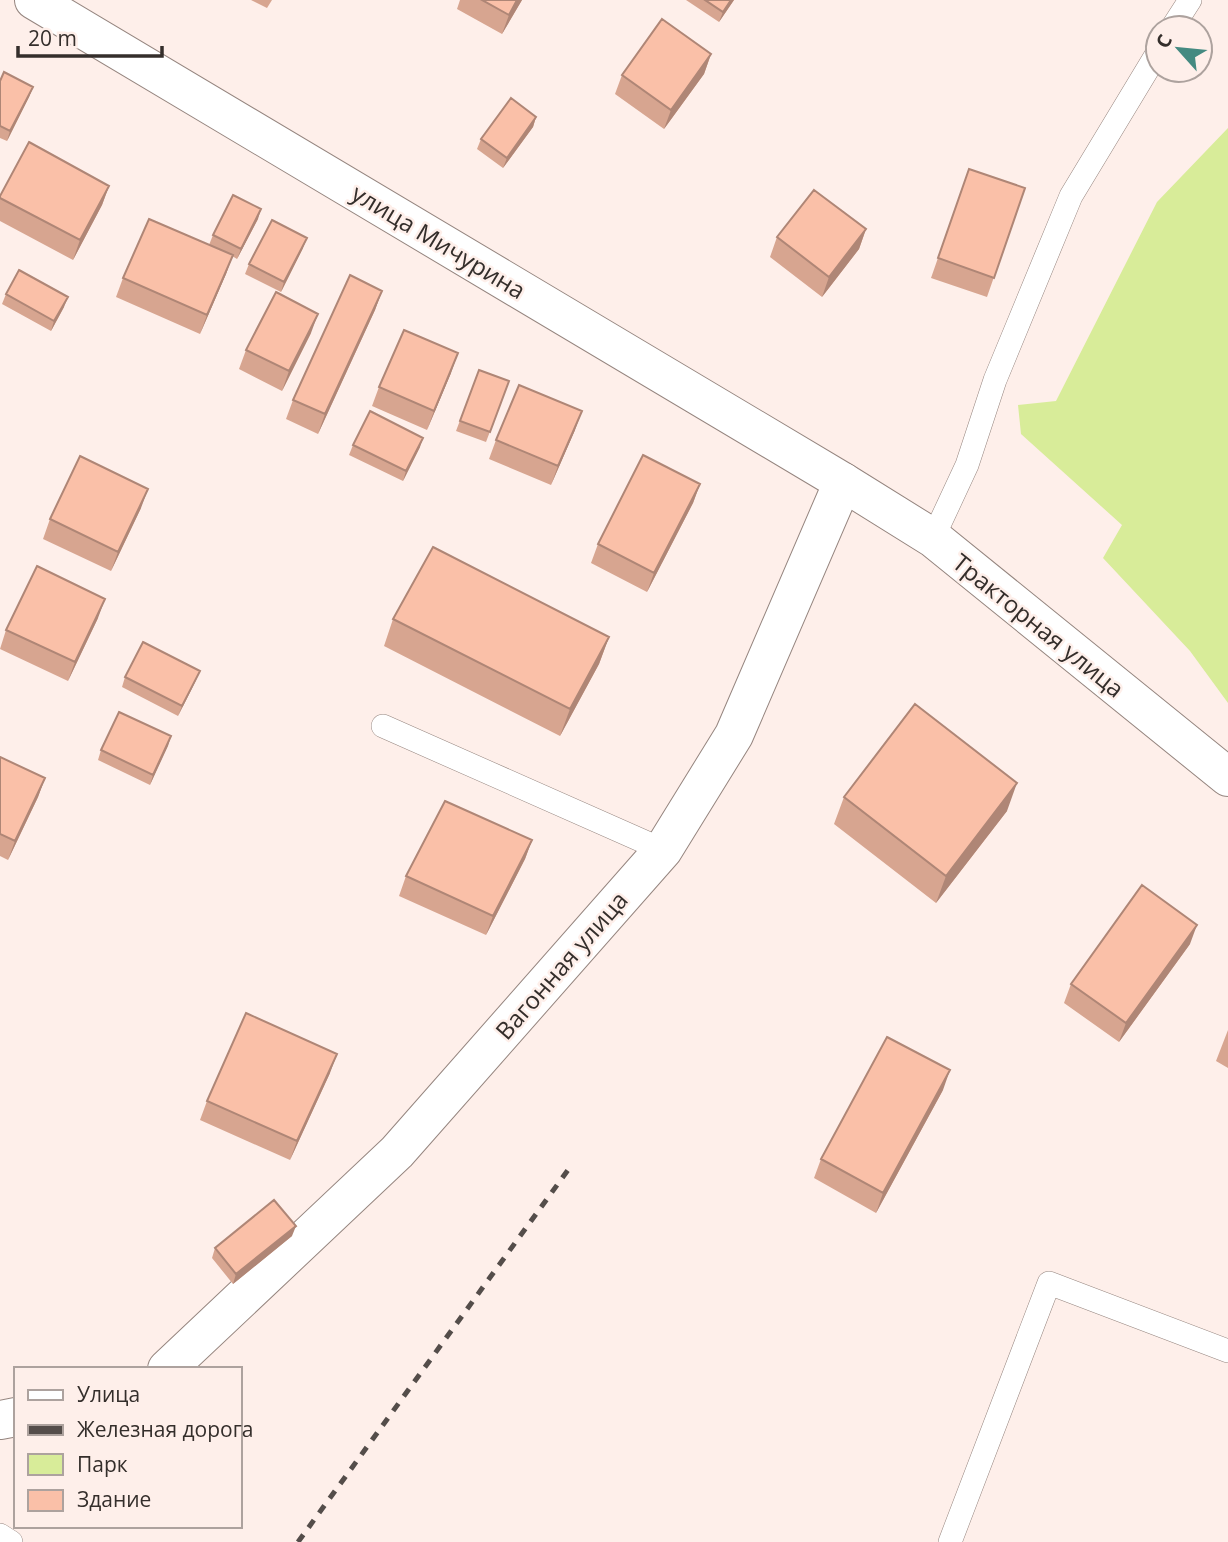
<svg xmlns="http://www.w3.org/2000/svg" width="1228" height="1542" font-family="'Open Sans',sans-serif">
  <rect width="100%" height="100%" fill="#feefea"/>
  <path fill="#d8ec99" d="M 1228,128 L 1228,703 L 1190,651 L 1103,558 L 1122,525 L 1021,434 L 1018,405 L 1056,401 L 1157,202 Z"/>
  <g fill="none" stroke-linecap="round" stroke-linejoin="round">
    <defs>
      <path id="lane" d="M 1172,28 L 1190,0
        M 933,538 L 967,465 L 995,380 L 1071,196 L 1158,52
        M 383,726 L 663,850
        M 0,1535 L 11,1542
        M 950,1542 L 1049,1283 L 1228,1351"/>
      <path id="street" d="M 167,1369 L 397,1152 L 663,850 L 734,735 L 843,482
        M 0,1420 L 16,1417"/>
      <path id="secondary" d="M 34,0 L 843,482 L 933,538 L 1228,777"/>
    </defs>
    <use href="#lane" stroke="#95857f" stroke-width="24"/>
    <use href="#street" stroke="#95857f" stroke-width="40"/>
    <use href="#secondary" stroke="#95857f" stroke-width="40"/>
    <use href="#lane" stroke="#fff" stroke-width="23"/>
    <use href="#street" stroke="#fff" stroke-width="38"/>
    <use href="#secondary" stroke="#fff" stroke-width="38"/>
    <path stroke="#544d4a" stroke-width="5" stroke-dasharray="9 9" stroke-linecap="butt" d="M 298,1542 L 568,1170"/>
  </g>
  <path fill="#d7a590" d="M 251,0 L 272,0 L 267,8 Z
    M 460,0 L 522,0 L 502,34 L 457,9 Z
    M 686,0 L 734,0 L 719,22 Z
    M 711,54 L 704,74 L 664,129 L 615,94 L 622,75 Z
    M 0,81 L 33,87 L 29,97 L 7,141 L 0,138 Z
    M 536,117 L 533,127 L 503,168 L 477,149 L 481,139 Z
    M 969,169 L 1025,188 L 987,297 L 931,278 Z
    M 109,186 L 102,205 L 73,260 L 0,221 L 0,196 Z
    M 258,219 L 237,259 L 232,256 L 226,274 L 200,334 L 116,297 L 123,278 L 209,245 L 213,235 Z
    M 866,229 L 859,249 L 822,297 L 770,257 L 777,237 Z
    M 303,248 L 281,292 L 245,274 L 249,264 Z
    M 382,291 L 375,310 L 318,434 L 286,419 L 293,400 Z
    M 6,294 L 64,307 L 51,331 L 2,304 Z
    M 311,333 L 282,391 L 239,369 L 246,350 Z
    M 479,370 L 509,381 L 486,442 L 456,431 Z
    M 451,373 L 427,430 L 372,406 L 379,387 Z
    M 575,430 L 551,485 L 489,459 L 496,440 Z
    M 353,445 L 420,447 L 403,481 L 349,455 Z
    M 700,484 L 693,503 L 647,592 L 591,563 L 598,544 Z
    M 141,508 L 111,571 L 43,539 L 50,519 Z
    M 98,618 L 68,681 L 0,649 L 6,630 Z
    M 393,619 L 609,637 L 599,664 L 560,736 L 384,646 Z
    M 125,677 L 196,680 L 178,716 L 122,687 Z
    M 171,736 L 150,785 L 98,760 L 101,750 Z
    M 0,757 L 45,778 L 38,797 L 8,860 L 0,856 Z
    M 844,797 L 1007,811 L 936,903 L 834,824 Z
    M 532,840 L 525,859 L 486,935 L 399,896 L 406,876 Z
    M 1190,944 L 1119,1042 L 1064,1003 L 1071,984 Z
    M 1228,1030 L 1228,1068 L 1216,1061 Z
    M 330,1073 L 290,1160 L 200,1120 L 207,1101 Z
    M 943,1090 L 876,1213 L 814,1178 L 821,1159 Z
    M 292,1236 L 233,1284 L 212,1258 L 215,1248 Z"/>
  <path fill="#af8676" d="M 517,0 L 522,0 L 502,34 L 509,15 Z
    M 731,0 L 734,0 L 719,22 L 723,12 Z
    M 711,54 L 704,74 L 664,129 L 671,110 Z
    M 33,87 L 29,97 L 7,141 L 10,131 Z
    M 536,117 L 533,127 L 503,168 L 507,158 Z
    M 109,186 L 102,205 L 73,260 L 80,240 Z
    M 261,209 L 258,219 L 237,259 L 241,249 Z
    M 866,229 L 859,249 L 822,297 L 829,277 Z
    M 307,238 L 303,248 L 281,292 L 284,282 Z
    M 233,255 L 226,274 L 200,334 L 207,315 Z
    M 382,291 L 375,310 L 318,434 L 325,414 Z
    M 68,297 L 64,307 L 51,331 L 54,321 Z
    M 318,314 L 311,333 L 282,391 L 289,371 Z
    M 458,353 L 451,373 L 427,430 L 434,411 Z
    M 582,411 L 575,430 L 551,485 L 558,466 Z
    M 423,438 L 420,447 L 403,481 L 406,471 Z
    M 700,484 L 693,503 L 647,592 L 654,573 Z
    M 148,489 L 141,508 L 111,571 L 118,552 Z
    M 105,599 L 98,618 L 68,681 L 75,662 Z
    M 609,637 L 599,664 L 560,736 L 570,709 Z
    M 200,671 L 196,680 L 178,716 L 182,706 Z
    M 171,736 L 168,746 L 150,785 L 153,775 Z
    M 45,778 L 38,797 L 8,860 L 15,841 Z
    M 1017,783 L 1007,811 L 936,903 L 946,876 Z
    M 532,840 L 525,859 L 486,935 L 493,916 Z
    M 1197,925 L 1190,944 L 1119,1042 L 1126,1023 Z
    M 337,1054 L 330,1073 L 290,1160 L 297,1141 Z
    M 950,1070 L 943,1090 L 876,1213 L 883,1193 Z
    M 296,1226 L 292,1236 L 233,1284 L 236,1274 Z"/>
  <path fill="#fac0a8" stroke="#af8676" stroke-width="2" d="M 482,0 L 517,0 L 509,15 Z
    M 705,0 L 731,0 L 723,12 Z
    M 662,19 L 711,54 L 671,110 L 622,75 Z
    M 4,72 L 33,87 L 10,131 L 0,126 L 0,81 Z
    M 511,98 L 536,117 L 507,158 L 481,139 Z
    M 29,142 L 109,186 L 80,240 L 0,198 L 0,196 Z
    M 969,169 L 1025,188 L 994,278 L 938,258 Z
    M 814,190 L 866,229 L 829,277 L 777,237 Z
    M 233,195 L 261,209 L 241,249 L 213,235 Z
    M 149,219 L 233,255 L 207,315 L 123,278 Z
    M 272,220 L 307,238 L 284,282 L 249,264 Z
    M 19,270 L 68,297 L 54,321 L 6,294 Z
    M 350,275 L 382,291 L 325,414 L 293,400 Z
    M 276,292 L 318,314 L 289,371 L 246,350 Z
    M 404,330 L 458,353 L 434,411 L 379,387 Z
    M 479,370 L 509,381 L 490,432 L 460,421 Z
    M 519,385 L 582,411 L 558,466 L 496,440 Z
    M 370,411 L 423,438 L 406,471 L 353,445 Z
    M 643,455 L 700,484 L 654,573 L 598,544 Z
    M 80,456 L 148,489 L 118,552 L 50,519 Z
    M 433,547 L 609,637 L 570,709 L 393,619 Z
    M 37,566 L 105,599 L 75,662 L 6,630 Z
    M 143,642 L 200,671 L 182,706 L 125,677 Z
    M 915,704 L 1017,783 L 946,876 L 844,797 Z
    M 119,712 L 171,736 L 153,775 L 101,750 Z
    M 0,757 L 45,778 L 15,841 L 0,834 Z
    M 445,801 L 532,840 L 493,916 L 406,876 Z
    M 1142,885 L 1197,925 L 1126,1023 L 1071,984 Z
    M 246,1013 L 337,1054 L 297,1141 L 207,1101 Z
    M 887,1037 L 950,1070 L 883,1193 L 821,1159 Z
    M 274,1200 L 296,1226 L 236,1274 L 215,1248 Z"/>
  <g text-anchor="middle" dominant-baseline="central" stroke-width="5" stroke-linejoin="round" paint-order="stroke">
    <g font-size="24" fill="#342e2b" stroke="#feefea">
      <text transform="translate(439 241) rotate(31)">улица Мичурина</text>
      <text transform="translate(1039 625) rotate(39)">Тракторная улица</text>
      <text transform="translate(561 965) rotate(-49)">Вагонная улица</text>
    </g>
  </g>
  <rect x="14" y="1367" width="228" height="161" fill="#feefea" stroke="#ada29e" stroke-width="2"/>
  <rect x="28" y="1390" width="35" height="10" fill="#ffffff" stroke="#ada29e" stroke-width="2"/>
  <text x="77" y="1402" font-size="21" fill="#342e2b">Улица</text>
  <rect x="28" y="1425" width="35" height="10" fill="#544d4a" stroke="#ada29e" stroke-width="2"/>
  <text x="77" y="1437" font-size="21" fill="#342e2b">Железная дорога</text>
  <rect x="28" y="1454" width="35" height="21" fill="#d8ec99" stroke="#ada29e" stroke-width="2"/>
  <text x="77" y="1472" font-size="21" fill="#342e2b">Парк</text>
  <rect x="28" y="1490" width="35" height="21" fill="#fac0a8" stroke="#ada29e" stroke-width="2"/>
  <text x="77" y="1507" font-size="21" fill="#342e2b">Здание</text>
  <g transform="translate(1179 49) rotate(297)"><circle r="33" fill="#feefea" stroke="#ada29e" stroke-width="2"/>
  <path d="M0-5L12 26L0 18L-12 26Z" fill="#448a81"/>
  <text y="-10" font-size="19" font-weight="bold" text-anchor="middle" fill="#342e2b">С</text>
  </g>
  <path d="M18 46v10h144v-10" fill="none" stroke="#342e2b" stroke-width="3.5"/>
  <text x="28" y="46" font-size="21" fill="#342e2b" stroke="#feefea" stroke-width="5" paint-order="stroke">20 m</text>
</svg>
